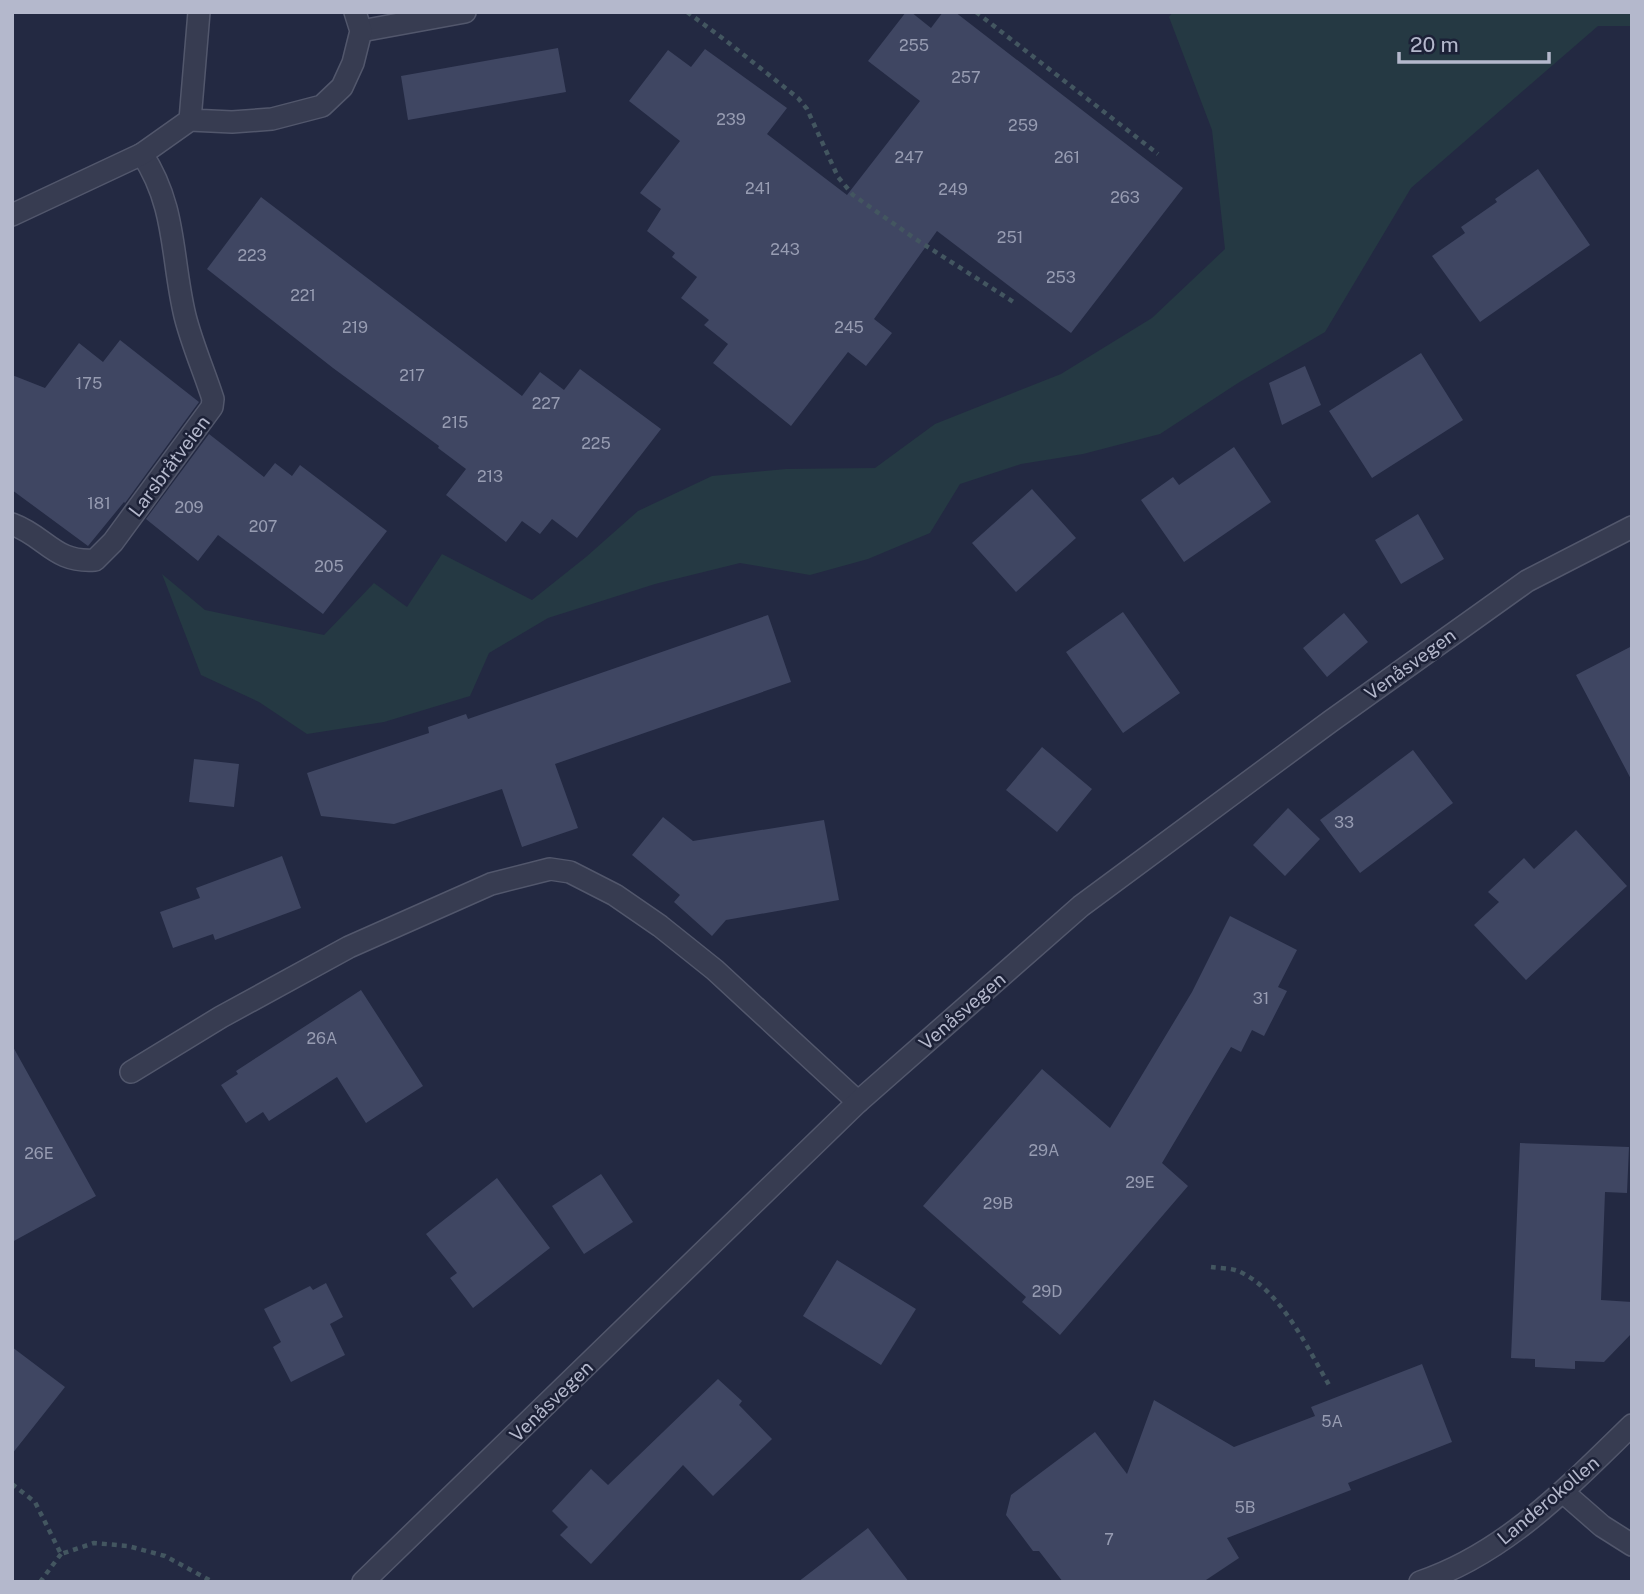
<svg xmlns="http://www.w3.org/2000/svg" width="1644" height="1594" font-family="'Public Sans',sans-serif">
  <rect width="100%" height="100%" fill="#232942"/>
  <path fill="#253943" d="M 1173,12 L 1632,12 L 1632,26 L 1598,26 L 1411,188 L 1325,332 L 1238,383 L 1160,434 L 1083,454 L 1021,464 L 960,484 L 930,533 L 868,559 L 810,575 L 740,563 L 655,584 L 548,618 L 489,653 L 470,696 L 384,722 L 307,734 L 259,702 L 201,675 L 162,574 L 205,610 L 324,635 L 374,583 L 407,607 L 442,554 L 532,600 L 586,557 L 638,511 L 712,476 L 786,469 L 875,468 L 935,424 L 1061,374 L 1152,318 L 1225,249 L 1212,130 L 1169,17 Z"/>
  <path fill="#3f4662" d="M 906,12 L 911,12 L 931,28 L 943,12 L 955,12 L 1183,188 L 1071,333 L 937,231 L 874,319 L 892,333 L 866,366 L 848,352 L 791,426 L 713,363 L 728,344 L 704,325 L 709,320 L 681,298 L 697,277 L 672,257 L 675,253 L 647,231 L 661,209 L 640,193 L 680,141 L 629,101 L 668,50 L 691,67 L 705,49 L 787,108 L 767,134 L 847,195 L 920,101 L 868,61 Z
    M 558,48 L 566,92 L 408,120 L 401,76 Z
    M 1538,169 L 1590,245 L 1480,322 L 1432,256 L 1465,233 L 1461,227 L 1497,202 L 1495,199 Z
    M 261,197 L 522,396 L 540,372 L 564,390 L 580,369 L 661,429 L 577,538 L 552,519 L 540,534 L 522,521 L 506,542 L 446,495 L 466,469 L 438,448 L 439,446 L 333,368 L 207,269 Z
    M 120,340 L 199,402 L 125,503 L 124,502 L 88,546 L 12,490 L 12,375 L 45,388 L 79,343 L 103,362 Z
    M 1421,353 L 1463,420 L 1372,478 L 1329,411 Z
    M 1305,366 L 1321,405 L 1282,425 L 1269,383 Z
    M 209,434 L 264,477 L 275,463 L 292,476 L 300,465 L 387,531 L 323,614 L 218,535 L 198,561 L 146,519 Z
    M 1234,447 L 1271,502 L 1184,562 L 1141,500 L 1173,477 L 1179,485 Z
    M 1032,489 L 1076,538 L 1016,592 L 972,543 Z
    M 1418,514 L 1444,559 L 1401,584 L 1375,540 Z
    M 1123,612 L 1180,693 L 1123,733 L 1066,652 Z
    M 1344,613 L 1368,642 L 1327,677 L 1303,648 Z
    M 768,615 L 791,682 L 555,764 L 578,828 L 522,847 L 502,789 L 394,824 L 321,816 L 307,773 L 429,733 L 428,727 L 466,714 L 468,719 Z
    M 1632,646 L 1632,781 L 1576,675 Z
    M 1042,747 L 1092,789 L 1057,832 L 1006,790 Z
    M 1413,750 L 1453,803 L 1360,873 L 1320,820 Z
    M 194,759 L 239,764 L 234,807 L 189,802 Z
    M 1288,808 L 1320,839 L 1285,876 L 1253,845 Z
    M 663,817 L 693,841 L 824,820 L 839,900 L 726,920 L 712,936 L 674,902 L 680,895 L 632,855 Z
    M 1576,830 L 1627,886 L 1526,980 L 1474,925 L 1499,902 L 1488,892 L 1524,858 L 1534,869 Z
    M 282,856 L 301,908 L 215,940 L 213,934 L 173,948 L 160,912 L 200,898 L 196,888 Z
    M 1230,916 L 1297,950 L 1278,987 L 1287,991 L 1264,1036 L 1252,1030 L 1241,1052 L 1231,1047 L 1162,1163 L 1188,1186 L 1060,1335 L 1022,1302 L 1026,1297 L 923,1206 L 1042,1069 L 1110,1128 L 1192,992 Z
    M 361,990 L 423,1086 L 366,1123 L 337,1077 L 269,1121 L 263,1112 L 246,1123 L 221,1085 L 238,1074 L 236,1071 Z
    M 12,1045 L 96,1196 L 12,1242 Z
    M 1520,1143 L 1629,1147 L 1627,1193 L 1605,1192 L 1601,1300 L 1632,1302 L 1632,1333 L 1604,1362 L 1575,1361 L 1575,1369 L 1535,1367 L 1535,1359 L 1511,1358 Z
    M 601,1174 L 633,1222 L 584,1254 L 552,1206 Z
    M 497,1178 L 550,1248 L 473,1308 L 450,1278 L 457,1273 L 426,1234 Z
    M 837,1260 L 916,1309 L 881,1365 L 803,1316 Z
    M 326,1283 L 343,1317 L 330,1324 L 345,1355 L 291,1382 L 273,1347 L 281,1342 L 264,1309 L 310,1286 L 313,1290 Z
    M 12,1347 L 65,1387 L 12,1454 Z
    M 1422,1364 L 1452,1442 L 1348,1483 L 1351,1490 L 1227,1538 L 1239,1558 L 1203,1582 L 1063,1582 L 1039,1551 L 1033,1551 L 1006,1515 L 1011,1495 L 1095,1432 L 1127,1474 L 1154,1400 L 1234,1447 L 1315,1416 L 1311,1407 Z
    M 718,1379 L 742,1401 L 739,1405 L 772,1439 L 713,1496 L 683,1465 L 591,1564 L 560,1535 L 568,1527 L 552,1511 L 591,1469 L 608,1485 Z
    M 868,1528 L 909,1582 L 798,1582 Z"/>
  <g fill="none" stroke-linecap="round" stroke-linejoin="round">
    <defs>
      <path id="lane" d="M 361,31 L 465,12
        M 12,524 C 47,537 54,563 95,560 L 113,542 L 212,407 L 213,399 C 204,371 192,344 185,316 C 171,258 177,207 142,154
        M 131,1072 L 221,1017 L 349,947 L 491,884 L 550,869 L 570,872 L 615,895 L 660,926 L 715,970 L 858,1102
        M 1563,1492 L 1602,1526 L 1632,1545"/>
      <path id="street" d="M 190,120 L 199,12
        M 12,215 L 142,154 L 190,120 L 232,122 L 272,119 L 322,106 L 342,87 L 353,63 L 361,31 L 355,12
        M 363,1582 L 858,1102 L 1081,906 L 1331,721 L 1527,581 L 1632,527
        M 1420,1582 C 1506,1553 1568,1487 1632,1425"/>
    </defs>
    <use href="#lane" stroke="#52576c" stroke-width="24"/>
    <use href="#street" stroke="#52576c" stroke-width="24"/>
    <path stroke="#435660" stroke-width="4.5" stroke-dasharray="5 5" stroke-linecap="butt" d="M 687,12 L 725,40 L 798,98 L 807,109 L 838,177 L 853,195 L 914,238 L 1015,303
      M 976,12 L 1158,154
      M 1211,1267 C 1219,1268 1230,1268 1238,1271 C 1280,1289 1307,1347 1329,1385
      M 12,1484 L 35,1502 L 61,1554 L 94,1543 L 128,1546 L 165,1556 L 213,1582
      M 40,1582 L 61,1554"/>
    <use href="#lane" stroke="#373c51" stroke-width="21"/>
    <use href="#street" stroke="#373c51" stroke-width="21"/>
  </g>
  <g text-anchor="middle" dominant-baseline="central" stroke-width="5" stroke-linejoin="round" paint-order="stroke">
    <g font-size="16" fill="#979cb2">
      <text x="914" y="45">255</text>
      <text x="966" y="77">257</text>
      <text x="731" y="119">239</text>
      <text x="1023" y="125">259</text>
      <text x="909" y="157">247</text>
      <text x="1067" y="157">261</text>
      <text x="758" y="188">241</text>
      <text x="953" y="189">249</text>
      <text x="1125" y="197">263</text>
      <text x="1010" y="237">251</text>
      <text x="785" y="249">243</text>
      <text x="252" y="255">223</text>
      <text x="1061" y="277">253</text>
      <text x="303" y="295">221</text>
      <text x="355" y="327">219</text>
      <text x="849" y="327">245</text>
      <text x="412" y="375">217</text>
      <text x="89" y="383">175</text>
      <text x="546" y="403">227</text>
      <text x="455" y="422">215</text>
      <text x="596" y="443">225</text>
      <text x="490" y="476">213</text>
      <text x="99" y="503">181</text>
      <text x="189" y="507">209</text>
      <text x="263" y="526">207</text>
      <text x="329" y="566">205</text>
      <text x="1344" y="822">33</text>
      <text x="1261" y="998">31</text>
      <text x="322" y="1038">26A</text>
      <text x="1044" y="1150">29A</text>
      <text x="39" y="1153">26E</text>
      <text x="1140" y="1182">29E</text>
      <text x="998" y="1203">29B</text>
      <text x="1047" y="1291">29D</text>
      <text x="1332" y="1421">5A</text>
      <text x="1245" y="1507">5B</text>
      <text x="1109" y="1539">7</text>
    </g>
    <g font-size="19" fill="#b4b8cc" stroke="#1c2137">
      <text transform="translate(169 466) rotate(-53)">Larsbråtveien</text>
      <text transform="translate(1410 664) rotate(-36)">Venåsvegen</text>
      <text transform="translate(962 1011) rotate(-41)">Venåsvegen</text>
      <text transform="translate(551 1401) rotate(-44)">Venåsvegen</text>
      <text transform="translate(1548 1500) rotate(-40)">Landerokollen</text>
    </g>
  </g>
  <rect width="1644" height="1594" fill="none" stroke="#b4b8cc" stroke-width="28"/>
  <path d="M1399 52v10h150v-10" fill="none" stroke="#b4b8cc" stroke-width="3.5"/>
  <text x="1410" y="52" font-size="21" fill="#b4b8cc" stroke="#1c2137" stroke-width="5" paint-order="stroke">20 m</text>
</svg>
